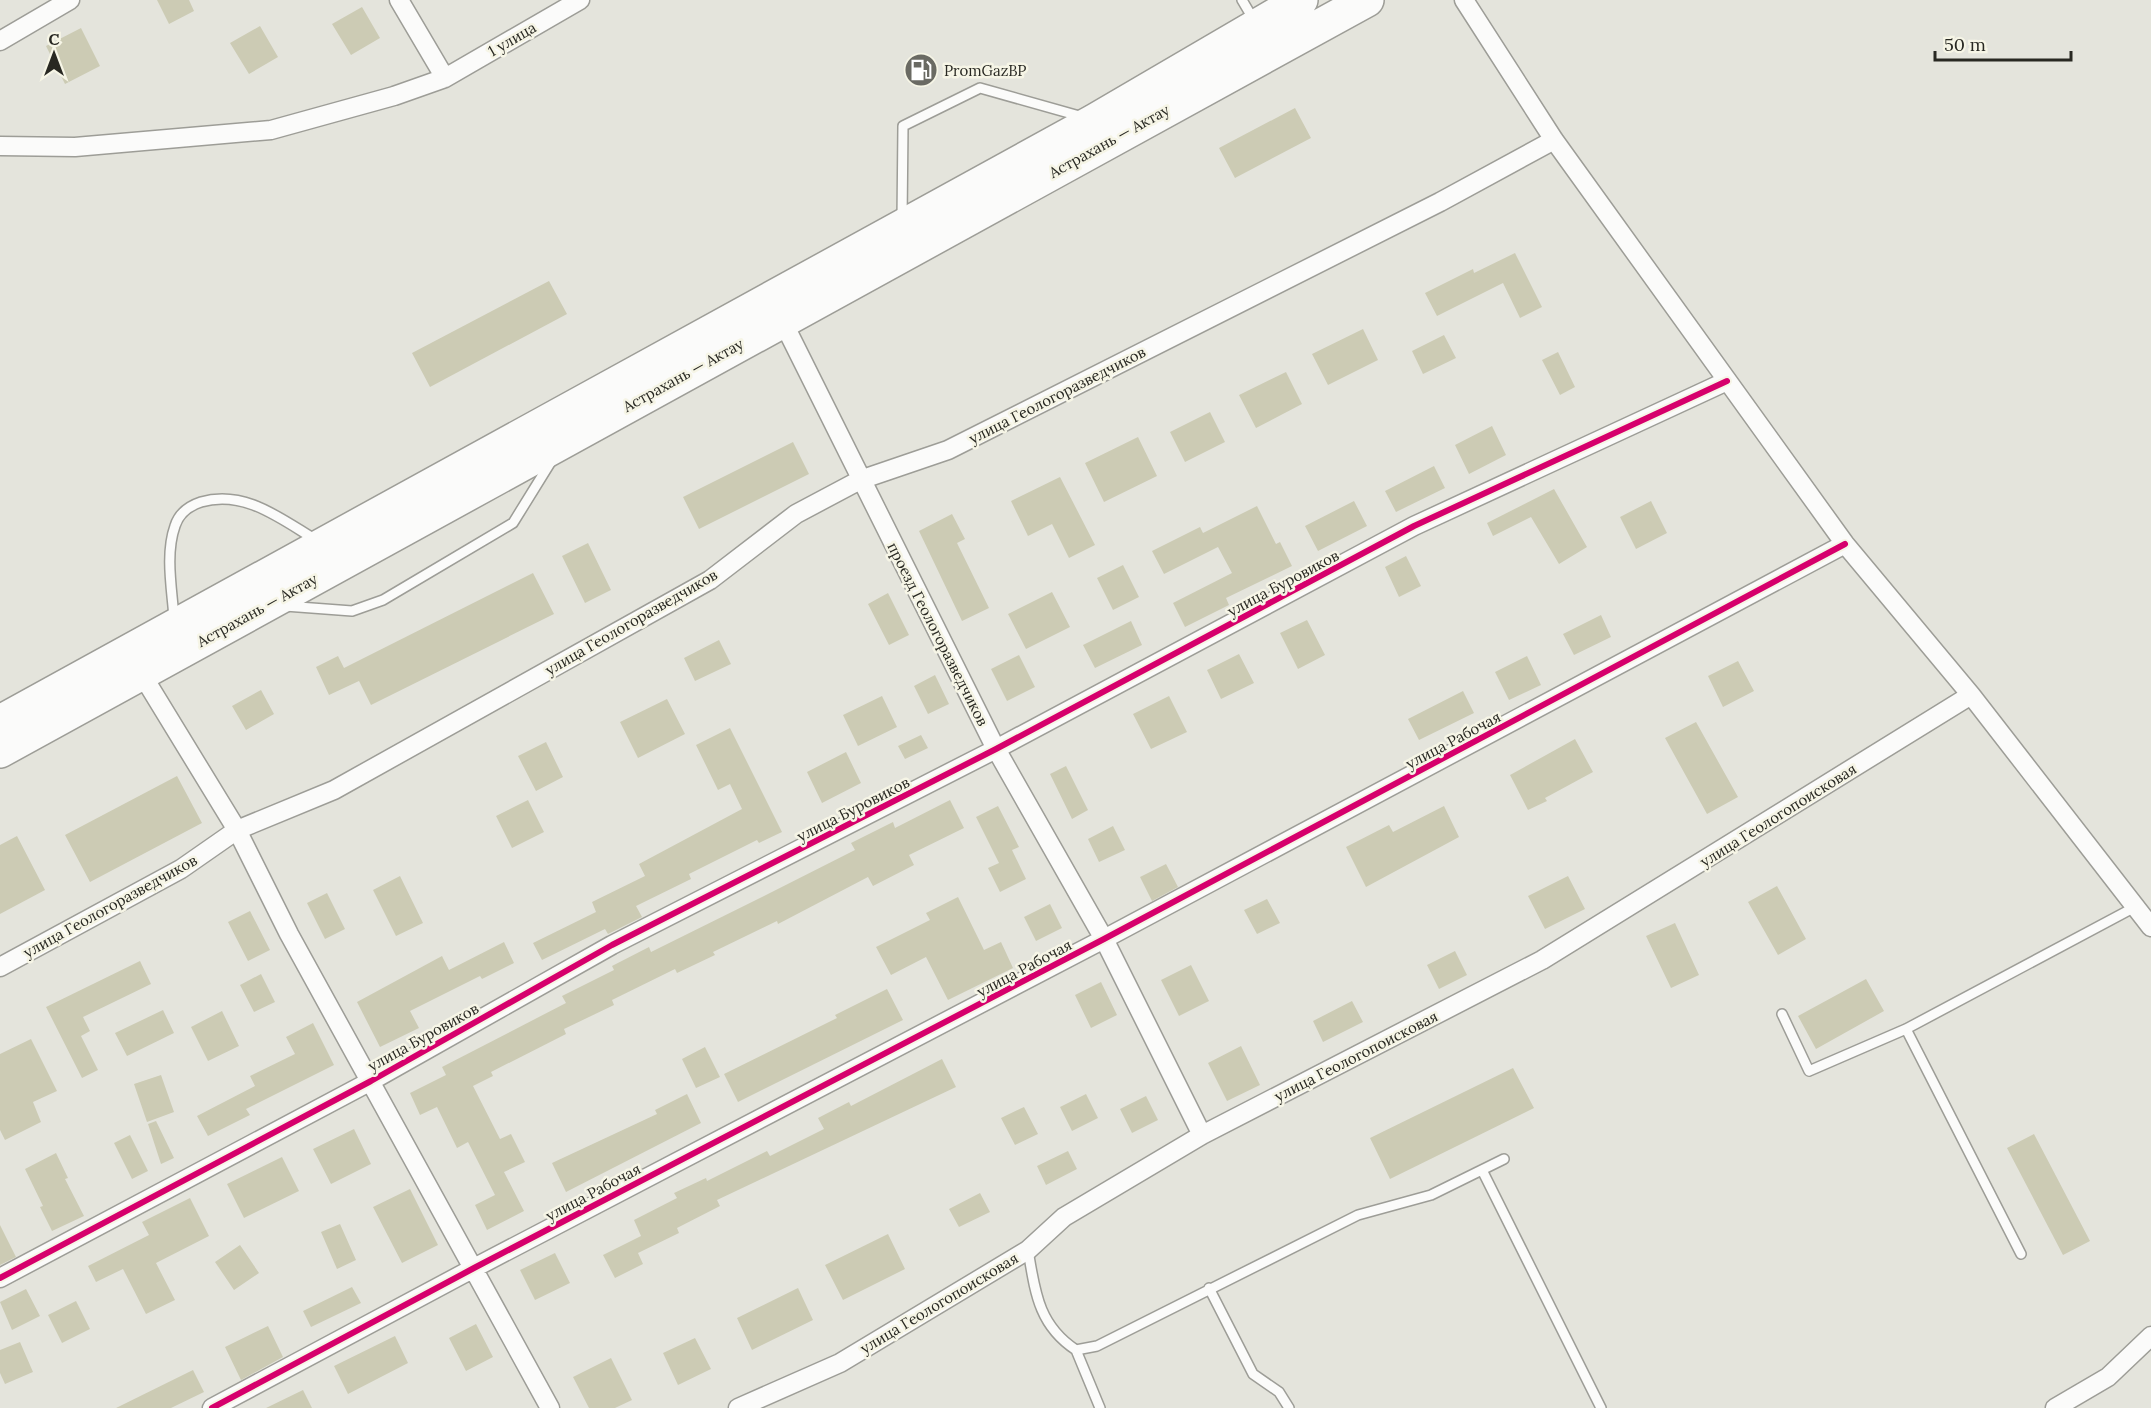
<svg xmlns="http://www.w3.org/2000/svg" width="2151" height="1408" font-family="Lora,serif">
  <rect width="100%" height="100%" fill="#e4e4dc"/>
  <path fill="#cccbb4" d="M 157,0 L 189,0 L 194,11 L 169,24 Z
    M 362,7 L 380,38 L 351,55 L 332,24 Z
    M 260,26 L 278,57 L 249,74 L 230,43 Z
    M 81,28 L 100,66 L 65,84 L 46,46 Z
    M 930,56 L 937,68 L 915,80 L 908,67 Z
    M 1295,108 L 1311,138 L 1235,178 L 1219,148 Z
    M 1515,253 L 1542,307 L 1520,318 L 1503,283 L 1437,316 L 1425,293 L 1473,269 L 1474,273 Z
    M 549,281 L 567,314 L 430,387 L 412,353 Z
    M 1363,329 L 1378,360 L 1328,385 L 1312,354 Z
    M 1444,335 L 1456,358 L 1423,374 L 1412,351 Z
    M 1558,352 L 1575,387 L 1560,395 L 1542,360 Z
    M 1286,372 L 1302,404 L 1256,428 L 1239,395 Z
    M 1210,412 L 1225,442 L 1185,462 L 1170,432 Z
    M 1492,426 L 1506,455 L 1469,474 L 1455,445 Z
    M 1138,437 L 1157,476 L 1104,502 L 1085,463 Z
    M 793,442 L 809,474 L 699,529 L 683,497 Z
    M 1434,466 L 1445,488 L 1396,512 L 1385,491 Z
    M 1060,477 L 1095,545 L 1069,558 L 1052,524 L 1028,536 L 1011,501 Z
    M 1554,489 L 1587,547 L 1559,564 L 1531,517 L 1493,536 L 1487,523 Z
    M 1354,501 L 1367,526 L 1318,551 L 1305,526 Z
    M 1651,501 L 1667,533 L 1636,549 L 1620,517 Z
    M 1257,506 L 1276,544 L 1280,542 L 1292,566 L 1226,598 L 1229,605 L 1185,627 L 1173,603 L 1232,573 L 1218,547 L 1164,574 L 1152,551 L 1200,527 L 1203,533 Z
    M 952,514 L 965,539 L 957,543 L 989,608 L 962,621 L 919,531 Z
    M 588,543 L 611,590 L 585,603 L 562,556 Z
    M 1406,556 L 1421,586 L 1399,597 L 1385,567 Z
    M 1123,565 L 1139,597 L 1113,610 L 1097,578 Z
    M 533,573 L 554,614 L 371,705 L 359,681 L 329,695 L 316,667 L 338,656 L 344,668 Z
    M 1052,592 L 1070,627 L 1026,649 L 1008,614 Z
    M 888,593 L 909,635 L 889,645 L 868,604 Z
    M 1601,615 L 1611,637 L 1574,655 L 1563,634 Z
    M 1307,620 L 1325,655 L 1298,669 L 1280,633 Z
    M 1131,621 L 1142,645 L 1095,668 L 1083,645 Z
    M 719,640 L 731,664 L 695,681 L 684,658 Z
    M 1239,654 L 1254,683 L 1221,699 L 1207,670 Z
    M 1019,655 L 1035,687 L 1007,701 L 991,669 Z
    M 1527,656 L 1541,685 L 1509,700 L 1495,672 Z
    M 1738,661 L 1754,691 L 1723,707 L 1708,676 Z
    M 935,675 L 949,704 L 928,714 L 914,686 Z
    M 261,690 L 274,714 L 246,730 L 232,706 Z
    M 1463,691 L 1474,713 L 1419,740 L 1408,719 Z
    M 882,696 L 897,727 L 858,746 L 843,715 Z
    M 1169,696 L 1187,732 L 1151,749 L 1133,714 Z
    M 667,699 L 685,734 L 638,758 L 620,722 Z
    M 1696,722 L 1738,797 L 1707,814 L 1665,738 Z
    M 730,728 L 782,832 L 759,843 L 757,840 L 689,874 L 691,879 L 636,906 L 642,917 L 608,934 L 605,929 L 542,960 L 533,943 L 596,912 L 592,902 L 645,876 L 639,864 L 742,809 L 730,784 L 718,790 L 696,745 Z
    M 921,735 L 928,748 L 905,759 L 898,746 Z
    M 1575,739 L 1593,772 L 1545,798 L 1547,801 L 1528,810 L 1510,775 Z
    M 546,742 L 563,777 L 536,791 L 518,756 Z
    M 846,752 L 861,783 L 822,803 L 807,772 Z
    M 1066,766 L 1088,810 L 1072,819 L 1050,774 Z
    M 177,776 L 202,823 L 90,882 L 65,835 Z
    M 528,800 L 544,832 L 512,848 L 496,816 Z
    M 950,800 L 964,828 L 909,855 L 914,865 L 873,886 L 868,877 L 778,924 L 777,921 L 713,952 L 715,955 L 677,973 L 675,969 L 612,1000 L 614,1005 L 564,1029 L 566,1034 L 491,1072 L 493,1076 L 473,1086 L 500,1139 L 511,1134 L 525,1162 L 504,1172 L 524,1211 L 487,1230 L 475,1205 L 495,1195 L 468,1142 L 457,1148 L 437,1107 L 420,1115 L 410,1093 L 446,1075 L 442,1067 L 566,1003 L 562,996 L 614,970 L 612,966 L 649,947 L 651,952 L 764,896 L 855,850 L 851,843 L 893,822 L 895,828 Z
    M 998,806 L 1019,847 L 1012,850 L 1026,879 L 1000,892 L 988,868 L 999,863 L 976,817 Z
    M 1444,806 L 1459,837 L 1366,887 L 1346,847 L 1389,825 L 1393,832 Z
    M 1113,826 L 1125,850 L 1099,862 L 1088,839 Z
    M 17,836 L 45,890 L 0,914 L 0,845 Z
    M 1166,864 L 1178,887 L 1152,901 L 1140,877 Z
    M 400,876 L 423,923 L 396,936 L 373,890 Z
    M 1568,876 L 1585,909 L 1545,929 L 1528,896 Z
    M 1777,886 L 1806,939 L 1778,955 L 1748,902 Z
    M 327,893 L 345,929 L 325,939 L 307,903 Z
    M 958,897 L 984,950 L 1001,942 L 1013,968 L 948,1000 L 926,957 L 891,975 L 876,947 L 930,920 L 926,913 Z
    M 1267,899 L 1280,923 L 1257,934 L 1244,910 Z
    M 1050,904 L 1062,928 L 1036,941 L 1024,917 Z
    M 250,911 L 270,950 L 248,961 L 228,922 Z
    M 1675,923 L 1699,975 L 1671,988 L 1646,936 Z
    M 504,942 L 514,963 L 482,979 L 480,976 L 410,1011 L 419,1028 L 380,1047 L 357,1002 L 442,956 L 449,970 Z
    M 1455,951 L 1467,975 L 1439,989 L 1427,965 Z
    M 140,961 L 151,984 L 83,1017 L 90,1031 L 81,1036 L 98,1070 L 82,1078 L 46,1007 Z
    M 1191,965 L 1209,1001 L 1179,1016 L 1161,980 Z
    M 261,974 L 275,1002 L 254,1012 L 240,985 Z
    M 1866,979 L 1884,1011 L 1816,1049 L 1798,1016 Z
    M 1101,982 L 1117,1015 L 1091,1028 L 1075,995 Z
    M 887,989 L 903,1020 L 738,1102 L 724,1074 L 837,1018 L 835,1015 Z
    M 1352,1001 L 1363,1022 L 1323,1042 L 1313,1021 Z
    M 163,1010 L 174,1033 L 127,1056 L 115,1033 Z
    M 222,1011 L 239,1046 L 208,1061 L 191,1027 Z
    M 313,1023 L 334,1065 L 246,1109 L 250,1115 L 208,1136 L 197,1116 L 255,1086 L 250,1076 L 295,1054 L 286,1037 Z
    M 31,1039 L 57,1091 L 33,1102 L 41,1122 L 5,1140 L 0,1130 L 0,1054 Z
    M 1241,1046 L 1260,1085 L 1227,1101 L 1208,1063 Z
    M 705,1047 L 720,1077 L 696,1088 L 682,1059 Z
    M 942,1059 L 956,1087 L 717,1200 L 720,1206 L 677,1228 L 679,1233 L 638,1253 L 643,1264 L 615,1278 L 603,1255 L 641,1236 L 634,1220 L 677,1198 L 674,1193 L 706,1178 L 707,1181 L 767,1151 L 770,1156 L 824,1129 L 818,1118 L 849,1102 L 851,1106 Z
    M 1513,1068 L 1534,1108 L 1390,1179 L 1370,1138 Z
    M 161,1075 L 174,1112 L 147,1122 L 134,1084 Z
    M 687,1094 L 701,1123 L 566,1192 L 552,1163 L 657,1114 L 655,1110 Z
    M 1086,1094 L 1098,1118 L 1072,1131 L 1060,1107 Z
    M 1146,1096 L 1158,1120 L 1132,1133 L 1120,1109 Z
    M 1024,1107 L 1038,1134 L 1015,1145 L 1001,1118 Z
    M 156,1121 L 174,1158 L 161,1164 L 148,1124 Z
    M 354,1129 L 371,1164 L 331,1184 L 313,1149 Z
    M 2034,1134 L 2090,1241 L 2063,1255 L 2007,1148 Z
    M 130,1135 L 148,1171 L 132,1179 L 114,1143 Z
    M 1068,1151 L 1077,1169 L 1046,1185 L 1037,1166 Z
    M 56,1153 L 68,1178 L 65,1179 L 84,1216 L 52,1231 L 40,1207 L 43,1206 L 25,1169 Z
    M 282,1157 L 299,1191 L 244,1218 L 227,1184 Z
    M 410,1189 L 438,1245 L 402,1263 L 373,1207 Z
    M 980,1193 L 990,1212 L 959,1227 L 949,1209 Z
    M 190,1198 L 209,1236 L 156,1263 L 175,1300 L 146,1314 L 123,1269 L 96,1282 L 88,1266 L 149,1235 L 142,1222 Z
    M 340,1224 L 356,1260 L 337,1269 L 321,1232 Z
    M 0,1225 L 16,1257 L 0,1265 Z
    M 888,1234 L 905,1269 L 843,1300 L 825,1265 Z
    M 240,1245 L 259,1273 L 234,1290 L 215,1262 Z
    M 555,1253 L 570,1283 L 535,1300 L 520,1270 Z
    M 352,1287 L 361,1303 L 311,1327 L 303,1311 Z
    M 798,1288 L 813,1320 L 752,1350 L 737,1318 Z
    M 26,1289 L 40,1316 L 12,1330 L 0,1302 Z
    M 76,1301 L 90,1329 L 62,1343 L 48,1315 Z
    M 476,1324 L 493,1357 L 466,1371 L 449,1338 Z
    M 268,1326 L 283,1357 L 241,1380 L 225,1347 Z
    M 395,1336 L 408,1363 L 348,1394 L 334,1366 Z
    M 695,1338 L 711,1369 L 678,1385 L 663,1353 Z
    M 20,1342 L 33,1372 L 5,1384 L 0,1373 L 0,1350 Z
    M 611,1358 L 632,1400 L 615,1408 L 589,1408 L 573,1377 Z
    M 193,1370 L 204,1392 L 171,1408 L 116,1408 Z
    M 303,1390 L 312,1408 L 266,1408 Z"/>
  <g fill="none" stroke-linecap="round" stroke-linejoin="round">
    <defs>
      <path id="lane" d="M 1242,0 L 1255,22
        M 902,220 L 903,126 L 980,88 L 1083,117
        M 285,606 L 352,611 L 383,600 L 513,523 L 552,460
        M 174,618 C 172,589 165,554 175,526 C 179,513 189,506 201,502 C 244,489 281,519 316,540
        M 1782,1014 L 1809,1071 L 1906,1029 L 2135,907
        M 1906,1029 L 2021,1254
        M 1482,1170 L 1601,1408
        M 1028,1250 C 1035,1291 1038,1325 1076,1350 L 1097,1346 L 1358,1215 L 1431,1195 L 1504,1159
        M 1209,1288 L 1253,1374 L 1279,1392 L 1289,1408
        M 1076,1350 L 1100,1408"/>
      <path id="street" d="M 399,0 L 445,78
        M 1464,0 L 1554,140 L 1845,544 L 1971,695 L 2151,927
        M 0,41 L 70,0
        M 0,146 L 75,147 L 271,130 L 394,96 L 445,78 L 580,0
        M 782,320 L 996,749 L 1104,939 L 1202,1135
        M 138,668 L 237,830 L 289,934 L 550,1408
        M 0,967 L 181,869 L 237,830 L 334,790 L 710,580 L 796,514 L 860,480 L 948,450 L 1440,202 L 1554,140
        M 0,1278 L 371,1081 L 612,945 L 996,749 L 1414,526 L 1727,381
        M 212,1408 L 474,1268 L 1104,939 L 1845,544
        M 738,1408 L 840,1363 L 1028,1250 L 1064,1217 L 1202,1135 L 1542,960 L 1971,695
        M 2055,1408 L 2108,1377 L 2151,1336"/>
      <path id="highway" d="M 0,722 L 1094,121 L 1301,0
        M 0,751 L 1367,0"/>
    </defs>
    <use href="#lane" stroke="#9d9d97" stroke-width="12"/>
    <use href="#street" stroke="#9d9d97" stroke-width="21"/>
    <use href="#highway" stroke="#9d9d97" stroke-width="36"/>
    <use href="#lane" stroke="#fbfbfa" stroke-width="9"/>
    <use href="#street" stroke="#fbfbfa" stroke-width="18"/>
    <use href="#highway" stroke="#fbfbfa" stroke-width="33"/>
    <defs>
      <path id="cycleway" d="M 0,1278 L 371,1081 L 612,945 L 996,749 L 1414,526 L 1727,381
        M 212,1408 L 474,1268 L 1104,939 L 1845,544"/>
    </defs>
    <use href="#cycleway" stroke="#f6f5e6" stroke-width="10"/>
    <use href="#cycleway" stroke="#d6006c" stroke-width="6"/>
  </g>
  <defs>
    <symbol id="fuel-disc" viewBox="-11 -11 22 22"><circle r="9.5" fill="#6a6a63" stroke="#f6f5e6"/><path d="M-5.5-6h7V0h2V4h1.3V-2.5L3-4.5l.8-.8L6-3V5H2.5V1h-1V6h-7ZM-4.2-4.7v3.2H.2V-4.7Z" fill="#fff"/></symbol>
  </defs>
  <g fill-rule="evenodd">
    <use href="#fuel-disc" x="902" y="51" width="38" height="38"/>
  </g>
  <g text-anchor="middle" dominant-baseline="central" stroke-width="5" stroke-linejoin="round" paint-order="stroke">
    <g font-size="15" fill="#282822" stroke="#f6f5e6">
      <text transform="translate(512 39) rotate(-30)">1 улица</text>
      <text transform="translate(1109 141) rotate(-29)">Астрахань — Актау</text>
      <text transform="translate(683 375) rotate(-29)">Астрахань — Актау</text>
      <text transform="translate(1057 395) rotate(-27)">улица Геологоразведчиков</text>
      <text transform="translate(1283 583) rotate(-28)">улица Буровиков</text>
      <text transform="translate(257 610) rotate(-29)">Астрахань — Актау</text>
      <text transform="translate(631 622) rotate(-30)">улица Геологоразведчиков</text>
      <text transform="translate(938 634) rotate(63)">проезд Геологоразведчиков</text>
      <text transform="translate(1453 740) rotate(-28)">улица Рабочая</text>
      <text transform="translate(853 809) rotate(-27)">улица Буровиков</text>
      <text transform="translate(1778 815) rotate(-32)">улица Геологопоисковая</text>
      <text transform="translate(110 906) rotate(-29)">улица Геологоразведчиков</text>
      <text transform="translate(1024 968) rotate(-28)">улица Рабочая</text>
      <text transform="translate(423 1037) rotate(-29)">улица Буровиков</text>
      <text transform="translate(1356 1056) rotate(-27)">улица Геологопоисковая</text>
      <text transform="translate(593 1192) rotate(-28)">улица Рабочая</text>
      <text transform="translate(939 1303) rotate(-31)">улица Геологопоисковая</text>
    </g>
    <g font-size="15" fill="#282822" stroke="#f6f5e6" text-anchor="start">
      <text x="944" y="70">PromGazBP</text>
    </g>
  </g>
  <g transform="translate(54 54)" stroke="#f6f5e6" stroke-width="4.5" paint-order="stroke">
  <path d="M0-4.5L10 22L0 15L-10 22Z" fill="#282822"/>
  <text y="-9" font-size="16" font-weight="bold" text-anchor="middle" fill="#282822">С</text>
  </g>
  <path d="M1935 51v9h136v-9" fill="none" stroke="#282822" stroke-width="3"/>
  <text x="1944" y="51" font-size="18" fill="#282822" stroke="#f6f5e6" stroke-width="4.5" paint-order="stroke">50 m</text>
</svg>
